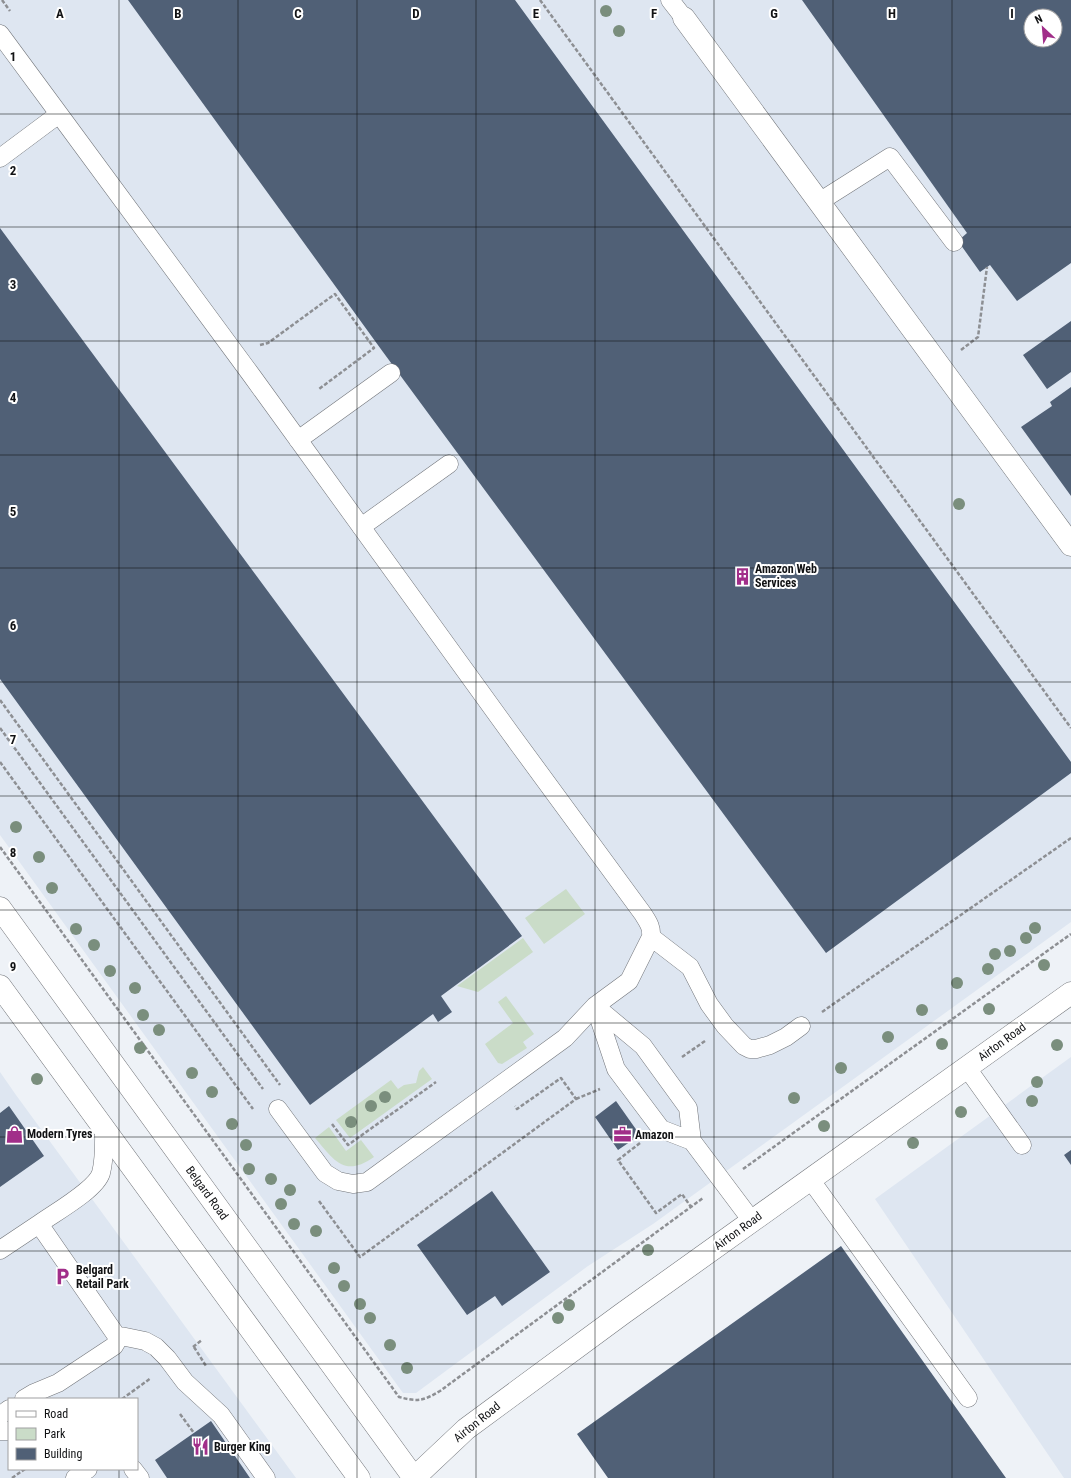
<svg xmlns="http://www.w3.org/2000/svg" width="1071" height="1478" font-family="'Roboto Condensed',sans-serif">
  <rect width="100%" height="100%" fill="#eef2f7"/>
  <path fill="#dee6f1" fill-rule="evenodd" d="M 0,0 L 1071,0 L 1071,922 L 653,1224 L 588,1266 L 416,1393 L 403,1393 L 0,835 ZM 1031,16 L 1055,16 L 1055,40 L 1031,40 Z
    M 1071,1057 L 1071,1478 L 1064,1478 L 875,1199 Z
    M 0,1072 L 16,1095 L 296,1478 L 0,1478 ZM 9,1399 L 137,1399 L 137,1469 L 9,1469 Z"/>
  <path fill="#cadcc8" d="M 566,889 L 585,914 L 544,944 L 525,918 Z
    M 523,938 L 533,952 L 478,992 L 457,986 Z
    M 506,996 L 534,1034 L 523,1042 L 527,1048 L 502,1064 L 498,1063 L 485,1044 L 513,1023 L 498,1002 Z
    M 423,1067 L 432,1079 L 350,1138 L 336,1120 L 391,1080 L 398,1089 L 404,1085 L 416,1083 L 419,1071 Z
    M 329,1127 L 346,1151 L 361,1140 L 374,1157 C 344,1178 334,1160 315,1138 Z"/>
  <path fill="#506076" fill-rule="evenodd" d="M 128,0 L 515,0 L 1071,762 L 1071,773 L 826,953 L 383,352 Z
    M 802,0 L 1071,0 L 1071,263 L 1017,301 L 990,265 L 980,272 L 958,241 L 967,233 ZM 1031,16 L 1055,16 L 1055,40 L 1031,40 Z
    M 0,228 L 522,936 L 441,996 L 452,1012 L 438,1022 L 433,1014 L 310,1105 L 0,679 Z
    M 1071,321 L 1071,372 L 1047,389 L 1023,355 Z
    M 1071,387 L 1071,496 L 1021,427 L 1052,406 L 1050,402 Z
    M 616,1101 L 640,1135 L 618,1150 L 595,1117 Z
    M 9,1106 L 44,1156 L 0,1187 L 0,1113 Z
    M 1071,1150 L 1071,1165 L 1064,1155 Z
    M 492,1191 L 550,1272 L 502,1306 L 495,1296 L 467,1315 L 417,1245 Z
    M 841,1246 L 1006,1478 L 608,1478 L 577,1434 Z
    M 211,1421 L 250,1478 L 167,1478 L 155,1460 Z"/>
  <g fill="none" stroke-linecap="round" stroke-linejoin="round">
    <defs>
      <path id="lane" d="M 670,0 L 684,18
        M 0,34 L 59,114
        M 0,158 L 59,114 L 252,376 L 511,734 L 643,914 C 648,922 652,927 651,937 L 690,967 L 709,1004 L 725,1026 L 744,1046 L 750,1049 L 756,1049 L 770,1045 L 786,1037 L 801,1026
        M 819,202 L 890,157 L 954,242
        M 298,440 L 391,373
        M 361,527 L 449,464
        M 595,1006 L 643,1046 L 688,1108 L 692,1141 L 661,1129 L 616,1069 Z
        M 967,1068 L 1022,1145
        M 278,1109 L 325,1173 L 338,1181 L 353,1184 L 367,1182 L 565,1038 L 595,1006 L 629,981 L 651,937
        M 692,1141 L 752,1221
        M 810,1179 L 968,1398
        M 39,1224 C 54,1213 96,1190 101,1173 C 105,1158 104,1142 104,1127
        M 0,1250 L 39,1224 L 116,1335 L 117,1341 L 114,1346 L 58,1383 L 34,1393 L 24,1399
        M 116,1335 L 145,1341 L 156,1347 L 167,1358 L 185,1382 L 221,1415 L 266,1478
        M 0,1416 L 9,1409
        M 0,1431 L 9,1431
        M 133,1469 L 140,1478
        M 75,1478 L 88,1469"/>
      <path id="street" d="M 684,18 L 1071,545"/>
      <path id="secondary" d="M 0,908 L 414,1478
        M 0,986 L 359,1478
        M 414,1478 L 466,1429 L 622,1314 L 1071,993"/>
    </defs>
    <use href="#lane" stroke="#72757a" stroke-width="19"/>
    <use href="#street" stroke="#72757a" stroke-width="23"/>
    <use href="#secondary" stroke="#72757a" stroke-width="23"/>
    <path stroke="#8d8f93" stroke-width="2.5" stroke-dasharray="4 2" stroke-linecap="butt" d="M 2,0 L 10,11
      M 540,0 L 1071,728
      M 260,345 L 268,343 L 335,294 L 374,348 L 319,389
      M 961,350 L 978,337 L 987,267
      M 0,700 L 280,1085
      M 0,728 L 263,1089
      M 0,762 L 253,1109
      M 0,847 L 399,1397 C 418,1402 423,1401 440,1391 L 703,1198
      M 822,1012 L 1071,838
      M 682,1057 L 705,1041
      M 576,1099 L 600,1089
      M 332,1124 L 348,1145 L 436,1082
      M 640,1143 L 618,1160 L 656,1213 L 682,1194 L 691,1207
      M 743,1169 L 1071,934
      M 319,1201 L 360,1257 L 576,1099 L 561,1078 L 517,1109 L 515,1106
      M 193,1347 L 202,1340
      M 194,1347 L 206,1366
      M 122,1399 L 151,1378
      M 180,1414 L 194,1433
      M 12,1478 L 25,1469"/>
    <use href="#lane" stroke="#fff" stroke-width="18"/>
    <use href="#street" stroke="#fff" stroke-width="22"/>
    <use href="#secondary" stroke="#fff" stroke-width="22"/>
  </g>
  <g fill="#7a8e7d">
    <circle cx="606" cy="11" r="6"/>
    <circle cx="619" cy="31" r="6"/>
    <circle cx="959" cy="504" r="6"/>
    <circle cx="16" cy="827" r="6"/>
    <circle cx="39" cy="857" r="6"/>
    <circle cx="52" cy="888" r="6"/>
    <circle cx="1035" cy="928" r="6"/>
    <circle cx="76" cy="929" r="6"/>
    <circle cx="1026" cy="938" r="6"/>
    <circle cx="94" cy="945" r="6"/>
    <circle cx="1010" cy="951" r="6"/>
    <circle cx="995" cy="954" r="6"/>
    <circle cx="1044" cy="965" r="6"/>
    <circle cx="988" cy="969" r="6"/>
    <circle cx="110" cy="971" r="6"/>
    <circle cx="957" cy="983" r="6"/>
    <circle cx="135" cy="988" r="6"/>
    <circle cx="989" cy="1009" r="6"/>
    <circle cx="922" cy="1010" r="6"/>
    <circle cx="143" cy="1015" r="6"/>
    <circle cx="159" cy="1030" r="6"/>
    <circle cx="888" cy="1037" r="6"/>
    <circle cx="942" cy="1044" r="6"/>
    <circle cx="1057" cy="1045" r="6"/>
    <circle cx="140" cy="1048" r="6"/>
    <circle cx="841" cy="1068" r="6"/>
    <circle cx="192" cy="1073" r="6"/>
    <circle cx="37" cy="1079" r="6"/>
    <circle cx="1037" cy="1082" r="6"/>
    <circle cx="212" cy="1092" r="6"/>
    <circle cx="385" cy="1097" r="6"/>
    <circle cx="794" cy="1098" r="6"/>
    <circle cx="1032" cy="1101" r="6"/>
    <circle cx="371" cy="1106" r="6"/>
    <circle cx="961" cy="1112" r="6"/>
    <circle cx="351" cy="1122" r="6"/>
    <circle cx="232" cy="1124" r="6"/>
    <circle cx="824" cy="1126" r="6"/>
    <circle cx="913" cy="1143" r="6"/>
    <circle cx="246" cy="1145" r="6"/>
    <circle cx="249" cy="1169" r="6"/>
    <circle cx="271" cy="1179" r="6"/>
    <circle cx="290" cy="1190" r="6"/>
    <circle cx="281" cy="1204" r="6"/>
    <circle cx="294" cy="1224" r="6"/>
    <circle cx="316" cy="1231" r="6"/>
    <circle cx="648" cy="1250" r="6"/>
    <circle cx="334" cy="1268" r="6"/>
    <circle cx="344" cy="1286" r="6"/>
    <circle cx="360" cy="1304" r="6"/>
    <circle cx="569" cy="1305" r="6"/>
    <circle cx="370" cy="1318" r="6"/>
    <circle cx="558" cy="1318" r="6"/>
    <circle cx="390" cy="1345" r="6"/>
    <circle cx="407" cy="1368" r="6"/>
  </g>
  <path fill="none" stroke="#111214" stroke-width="1" stroke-opacity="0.55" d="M 119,0 L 119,1399M 238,0 L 238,1478M 357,0 L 357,1478M 476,0 L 476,1478M 595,0 L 595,1478M 714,0 L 714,1478M 833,0 L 833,1478M 952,0 L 952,1478M 0,114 L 1071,114M 0,227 L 1071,227M 0,341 L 1071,341M 0,455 L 1071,455M 0,568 L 1071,568M 0,682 L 1071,682M 0,796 L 1071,796M 0,910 L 1071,910M 0,1023 L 1071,1023M 0,1137 L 1071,1137M 0,1251 L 1071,1251M 0,1364 L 1071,1364M 119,1469 L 119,1478"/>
  <defs>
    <symbol id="building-bare" viewBox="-9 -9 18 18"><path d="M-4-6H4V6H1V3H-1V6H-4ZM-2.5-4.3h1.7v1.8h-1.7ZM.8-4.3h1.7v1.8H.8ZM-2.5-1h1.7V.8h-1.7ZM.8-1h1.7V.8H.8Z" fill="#a12e89" stroke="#fff" stroke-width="2.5" paint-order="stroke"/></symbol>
    <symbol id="shop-bare" viewBox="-9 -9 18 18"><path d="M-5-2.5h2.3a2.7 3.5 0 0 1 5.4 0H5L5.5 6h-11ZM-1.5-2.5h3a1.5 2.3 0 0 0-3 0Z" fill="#a12e89" stroke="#fff" stroke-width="2.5" paint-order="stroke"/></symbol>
    <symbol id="office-bare" viewBox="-9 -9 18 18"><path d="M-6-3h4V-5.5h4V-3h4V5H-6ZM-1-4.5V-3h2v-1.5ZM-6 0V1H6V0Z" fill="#a12e89" stroke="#fff" stroke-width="2.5" paint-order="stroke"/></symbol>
    <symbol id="parking-bare" viewBox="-9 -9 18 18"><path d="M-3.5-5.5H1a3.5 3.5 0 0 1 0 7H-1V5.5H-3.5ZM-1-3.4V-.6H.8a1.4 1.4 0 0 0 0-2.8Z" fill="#a12e89" stroke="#fff" stroke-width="2.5" paint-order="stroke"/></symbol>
    <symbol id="restaurant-bare" viewBox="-9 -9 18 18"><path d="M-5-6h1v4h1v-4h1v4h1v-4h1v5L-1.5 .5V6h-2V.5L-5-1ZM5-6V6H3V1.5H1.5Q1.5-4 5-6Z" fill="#a12e89" stroke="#fff" stroke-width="2.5" paint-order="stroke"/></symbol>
  </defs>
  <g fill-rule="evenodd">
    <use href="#building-bare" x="730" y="564" width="25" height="25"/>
    <use href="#shop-bare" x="2" y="1122" width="25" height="25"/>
    <use href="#office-bare" x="610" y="1122" width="25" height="25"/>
    <use href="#parking-bare" x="50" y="1264" width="25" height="25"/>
    <use href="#restaurant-bare" x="188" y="1434" width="25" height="25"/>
  </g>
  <g text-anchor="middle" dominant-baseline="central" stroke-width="4" stroke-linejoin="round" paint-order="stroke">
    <g font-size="12" font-weight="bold" fill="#111214" stroke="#fff" text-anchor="start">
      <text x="755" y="569">Amazon Web<tspan x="755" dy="14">Services</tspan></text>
      <text x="27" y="1134">Modern Tyres</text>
      <text x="635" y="1135">Amazon</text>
      <text x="76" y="1270">Belgard<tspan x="76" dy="14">Retail Park</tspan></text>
      <text x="214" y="1447">Burger King</text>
    </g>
    <g font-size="12" fill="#111214" stroke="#fff">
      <text transform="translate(1002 1042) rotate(-36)">Airton Road</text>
      <text transform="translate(207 1193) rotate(54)">Belgard Road</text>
      <text transform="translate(738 1231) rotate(-36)">Airton Road</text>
      <text transform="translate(477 1422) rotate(-39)">Airton Road</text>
    </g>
  </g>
  <g font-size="13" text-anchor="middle" font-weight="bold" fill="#111214" stroke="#fff" stroke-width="4" stroke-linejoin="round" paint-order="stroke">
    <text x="60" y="18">A</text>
    <text x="178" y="18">B</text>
    <text x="298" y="18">C</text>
    <text x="416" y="18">D</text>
    <text x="536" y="18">E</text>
    <text x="654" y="18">F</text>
    <text x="774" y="18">G</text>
    <text x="892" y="18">H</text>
    <text x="1012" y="18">I</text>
    <text x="13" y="61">1</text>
    <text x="13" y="175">2</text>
    <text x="13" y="289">3</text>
    <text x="13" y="402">4</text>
    <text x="13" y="516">5</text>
    <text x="13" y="630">6</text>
    <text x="13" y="744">7</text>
    <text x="13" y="857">8</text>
    <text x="13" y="971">9</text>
  </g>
  <rect x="8" y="1398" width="130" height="72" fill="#ffffff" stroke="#a0a0a1"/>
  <rect x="16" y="1411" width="20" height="6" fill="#ffffff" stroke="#a0a0a1"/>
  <text x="44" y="1418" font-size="12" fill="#111214">Road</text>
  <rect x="16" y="1428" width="20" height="12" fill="#cadcc8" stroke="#a0a0a1"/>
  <text x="44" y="1438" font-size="12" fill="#111214">Park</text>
  <rect x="16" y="1448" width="20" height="12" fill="#506076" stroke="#a0a0a1"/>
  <text x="44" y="1458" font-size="12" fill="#111214">Building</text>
  <g transform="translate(1043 28) rotate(334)"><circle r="19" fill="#ffffff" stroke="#a0a0a1"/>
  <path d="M0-3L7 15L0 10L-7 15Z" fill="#a12e89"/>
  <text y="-6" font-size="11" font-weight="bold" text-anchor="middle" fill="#111214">N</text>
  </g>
</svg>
